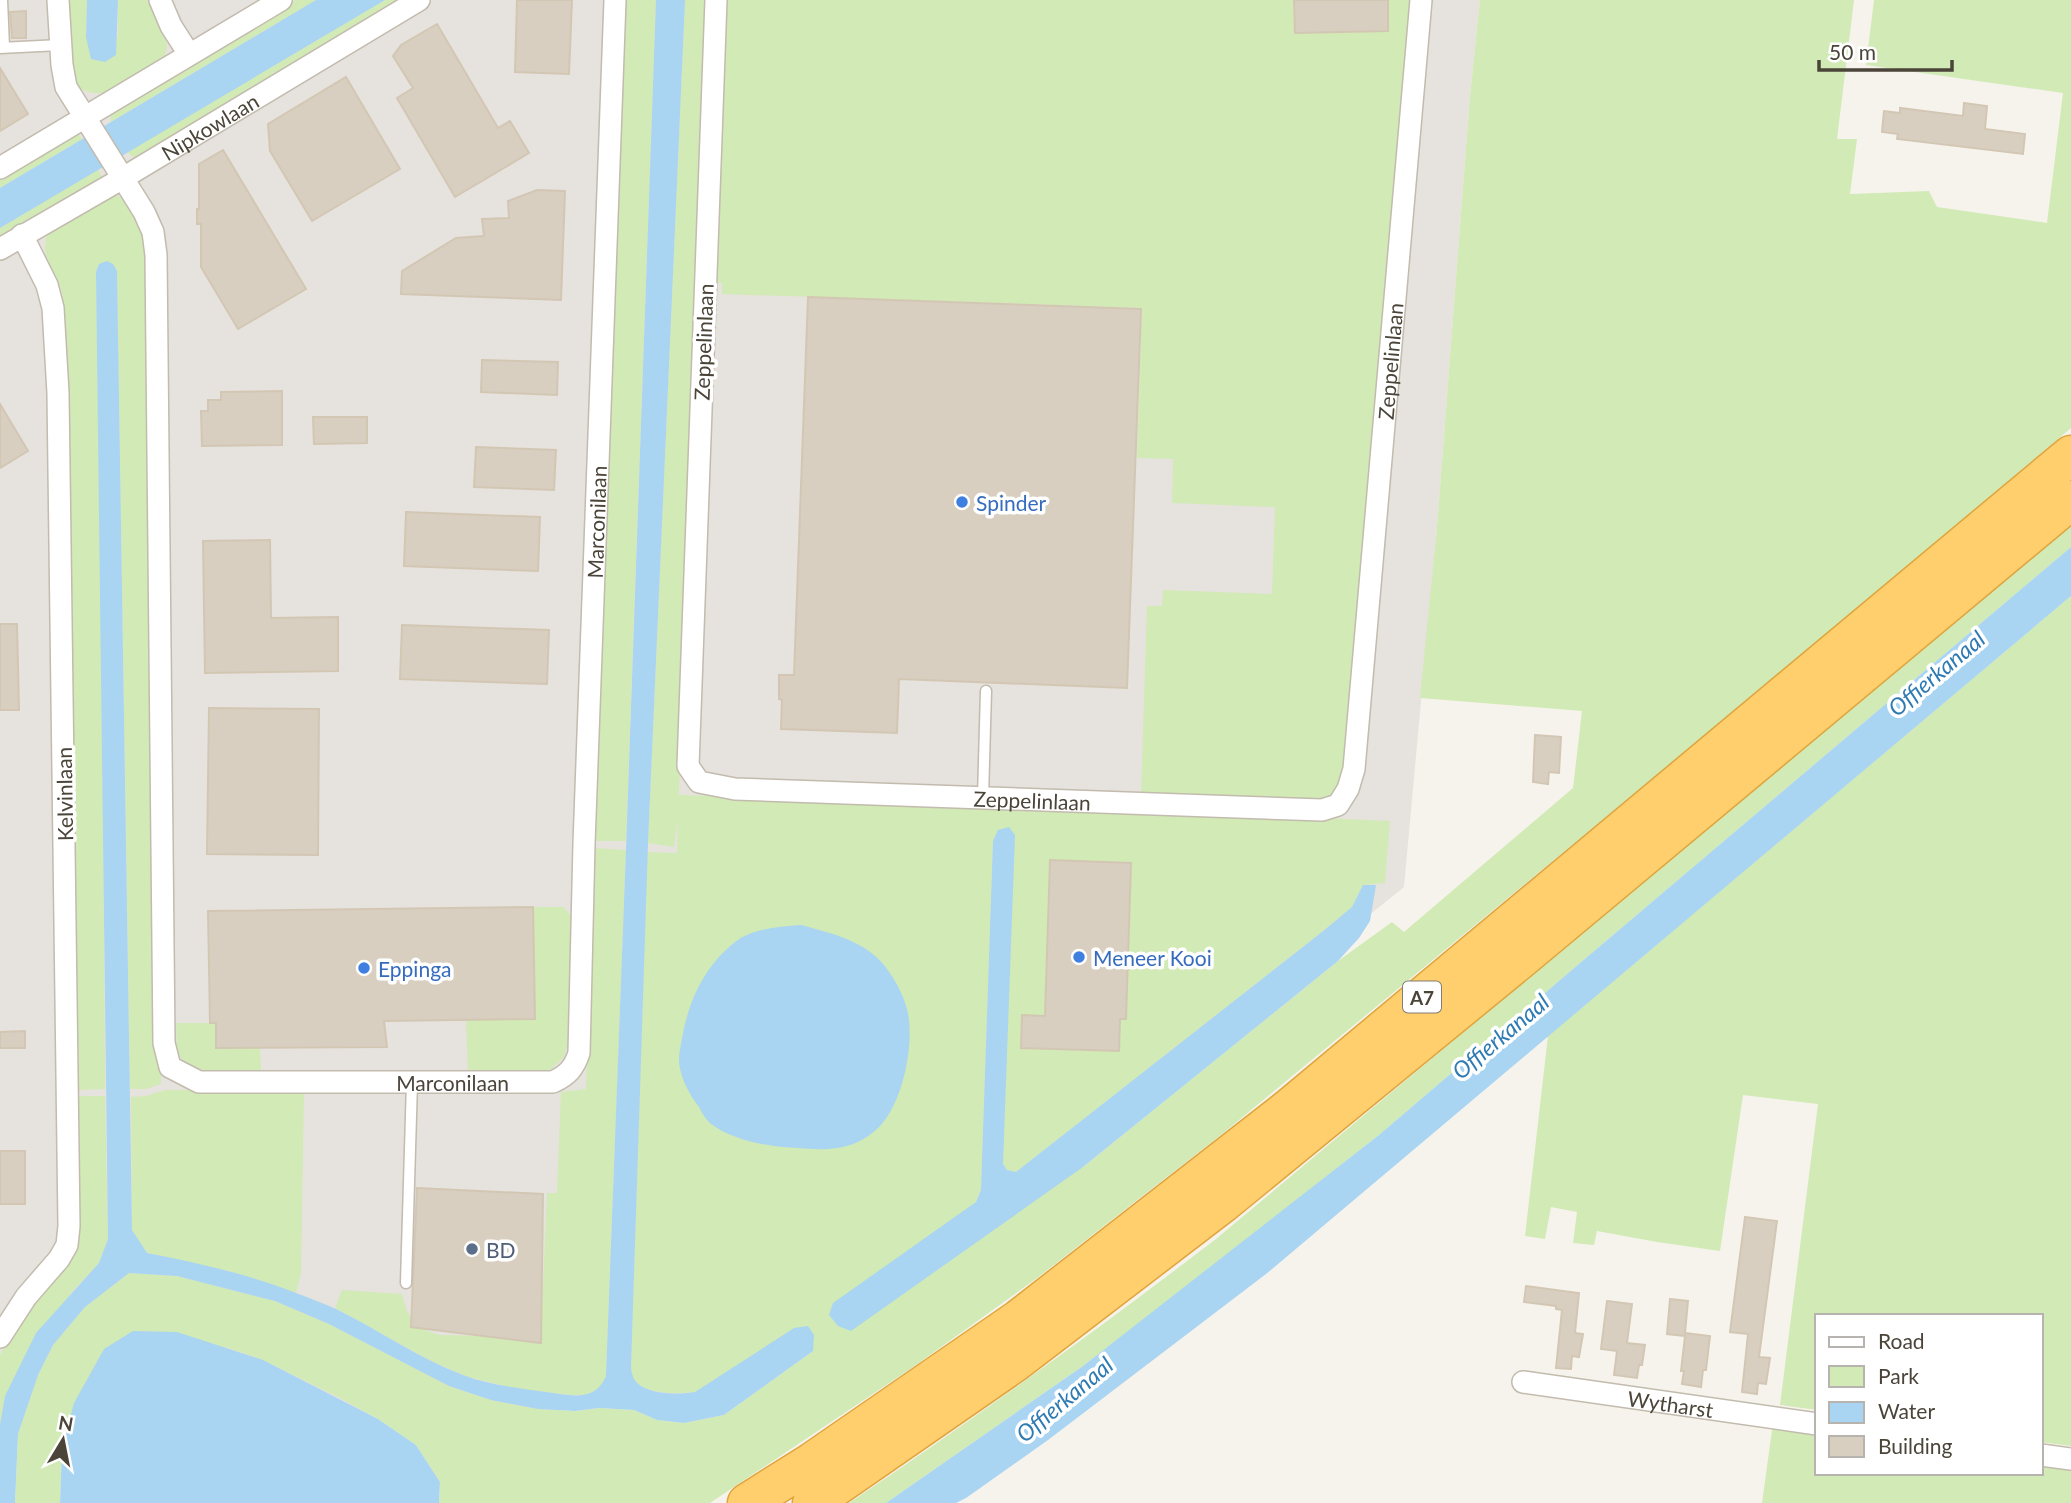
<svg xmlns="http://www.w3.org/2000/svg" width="2071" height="1503" font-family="Lato,sans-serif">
  <rect width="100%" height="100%" fill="#f6f3ec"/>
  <path fill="#e6e2dd" d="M 0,0 L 1480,0 L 1470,96 L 1437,527 L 1404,887 L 1028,1189 L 711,1405 L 0,1425 Z"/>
  <path fill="#d2eab5" d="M 65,0 L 87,0 L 86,37 L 118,36 L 118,0 L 147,0 L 166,35 L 167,47 L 164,58 L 153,66 L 105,93 L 93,93 L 79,89 L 70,72 Z
    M 296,0 L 316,0 L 111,122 L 110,112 Z
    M 385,0 L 404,0 L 137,158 L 133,157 L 127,152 Z
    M 624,0 L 656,0 L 626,841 L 594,841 Z
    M 685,0 L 706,0 L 679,795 L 1019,805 L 1390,821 L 1385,883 L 1363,885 L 1352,907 L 1322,932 L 1016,1172 L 1007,1170 L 1003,1164 L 993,841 L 981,1190 L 976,1202 L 1083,1167 L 1338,961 L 1392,922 L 1404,932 L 1573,788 L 1582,711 L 1420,698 L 1437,527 L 1470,96 L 1480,0 L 1854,0 L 1837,139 L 1857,139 L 1850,194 L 1929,191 L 1937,207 L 2047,223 L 2063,93 L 1866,65 L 1874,0 L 2071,0 L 2071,428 L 1853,613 L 1222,1134 L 1037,1278 L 916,1365 L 710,1503 L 439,1503 L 440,1482 L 416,1445 L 378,1419 L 340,1398 L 263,1360 L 225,1347 L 62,1449 L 60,1503 L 15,1503 L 18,1434 L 38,1375 L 53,1345 L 85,1307 L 129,1273 L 177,1276 L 275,1301 L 329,1324 L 449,1386 L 491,1400 L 538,1409 L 575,1411 L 599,1408 L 634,1410 L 657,1420 L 684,1423 L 724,1415 L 813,1351 L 695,1392 C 680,1394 643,1395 634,1379 C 633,1378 631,1369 631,1368 L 647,852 L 677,853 L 678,817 L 674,847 L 648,843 Z
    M 723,0 L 1415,0 L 1344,769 C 1340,784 1336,792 1323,801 L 1141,795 L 1147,606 L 1162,606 L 1163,590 L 1272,594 L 1275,507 L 1172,503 L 1173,459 L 1137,458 L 1142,308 L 722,294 L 722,283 L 713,282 Z
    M 77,132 L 82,139 L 0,188 L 0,178 Z
    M 98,169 L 102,177 L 97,181 L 0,239 L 0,228 Z
    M 116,195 C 143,206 145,235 149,261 L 161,1084 L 146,1089 L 130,1089 L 117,271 L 113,264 L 99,264 L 96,272 L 102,662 L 105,1089 L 76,1090 L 64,313 C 63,305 64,297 61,289 C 54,267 40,258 47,234 L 102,197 Z
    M 2071,524 L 2071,547 L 1573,969 L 1379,1135 L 1161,1306 L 1083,1366 L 886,1503 L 849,1503 C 974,1419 1096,1331 1216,1239 Z
    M 2071,596 L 2071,1446 L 2041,1442 L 2041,1316 L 1817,1316 L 1817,1410 L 1780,1405 L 1818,1104 L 1743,1095 L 1720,1251 L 1657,1242 L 1597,1231 L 1594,1245 L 1573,1243 L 1577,1212 L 1551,1207 L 1545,1239 L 1525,1236 L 1548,1036 Z
    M 594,848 L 626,850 L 606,1376 L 602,1387 L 586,1395 L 569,1395 L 513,1388 L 465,1376 L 429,1360 L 335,1308 L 342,1290 L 402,1294 C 407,1318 416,1329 440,1335 L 541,1337 L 547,1193 L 557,1193 L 561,1092 L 586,1089 Z
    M 533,907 L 564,907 L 574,920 L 569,1042 L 563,1058 L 550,1070 L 468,1074 L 466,1019 L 534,1018 Z
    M 176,1023 L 216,1023 L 216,1048 L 260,1048 L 261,1070 C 239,1070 185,1079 178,1051 C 176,1042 177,1032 176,1023 Z
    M 165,1090 L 304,1090 L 301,1273 L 296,1293 L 232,1272 L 147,1253 L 132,1230 L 131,1097 L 146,1096 Z
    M 77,1096 L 105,1096 L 108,1239 L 99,1263 L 71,1293 L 5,1396 L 0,1425 L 0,1355 L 18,1321 L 64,1265 Z
    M 1773,1423 L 1817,1429 L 1817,1473 L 2041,1473 L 2041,1462 L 2071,1466 L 2071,1503 L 1762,1503 Z"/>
  <path fill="#a9d4f2" d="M 87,0 L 118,0 L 116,55 L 105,62 L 91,59 L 86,37 Z
    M 316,0 L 385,0 L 0,228 L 0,188 Z
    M 656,0 L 685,0 L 648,843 L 631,1368 C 631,1369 633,1378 634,1379 C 643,1395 680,1395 695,1392 L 794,1328 L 808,1326 L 814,1335 L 813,1351 L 724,1415 L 684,1423 L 657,1420 L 634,1410 L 599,1408 L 575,1411 L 538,1409 L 491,1400 L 449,1386 L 329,1324 L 275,1301 L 177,1276 L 129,1273 L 85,1307 L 53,1345 L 38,1375 L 18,1434 L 15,1503 L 0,1503 L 0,1425 L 5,1396 L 36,1333 L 99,1263 L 108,1239 L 96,272 L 99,264 L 107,261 L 113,264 L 117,271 L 132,1230 L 147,1253 C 198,1263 248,1274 296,1293 C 309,1298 323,1303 336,1309 C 379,1330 418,1358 463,1375 C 489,1385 518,1388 546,1392 C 569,1395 595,1403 606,1376 L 626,850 Z
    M 2071,547 L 2071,596 L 1266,1274 L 1048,1440 L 966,1498 L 956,1503 L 886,1503 L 1083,1366 L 1379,1135 L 1573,969 Z
    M 1009,827 L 1015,835 L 1003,1164 L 1007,1170 L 1016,1172 L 1322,932 L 1352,907 L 1363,885 L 1376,885 L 1370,921 L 1359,938 L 1338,961 L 1083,1167 L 851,1331 L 838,1326 L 829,1315 L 833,1303 L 976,1202 L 981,1190 L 993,841 L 998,830 Z
    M 801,925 C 826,932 854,938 874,955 C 889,967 905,995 908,1014 C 914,1046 903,1100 881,1125 C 857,1150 831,1151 798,1148 C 770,1147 734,1141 711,1124 C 706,1120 702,1113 699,1107 C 689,1094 679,1076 679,1059 C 679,1052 681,1045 682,1038 C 689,1000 704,967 735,942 C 753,928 779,927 801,925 Z
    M 133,1331 L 177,1332 L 263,1360 L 378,1419 L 416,1445 L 440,1482 L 439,1503 L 60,1503 L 62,1449 L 74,1403 L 104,1349 Z"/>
  <path fill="#d8cfc1" stroke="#d3c7b4" stroke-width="2" d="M 517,0 L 572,0 L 569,74 L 515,72 Z
    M 1294,0 L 1388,0 L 1388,31 L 1295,33 Z
    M 26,11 L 26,38 L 12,38 L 10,12 Z
    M 437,24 L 498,128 L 510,121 L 529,153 L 455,197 L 397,98 L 413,88 L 393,56 L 401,45 Z
    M 0,68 L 28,114 L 0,131 Z
    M 346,77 L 400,169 L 312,221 L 270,151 L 268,124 Z
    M 1964,103 L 1987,106 L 1985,129 L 2025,134 L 2023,154 L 1897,139 L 1898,134 L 1882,132 L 1884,111 L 1900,113 L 1900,108 L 1963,116 Z
    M 223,150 L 306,289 L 238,329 L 201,267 L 201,224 L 197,224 L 197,209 L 199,209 L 199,164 Z
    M 537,190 L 565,191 L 561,300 L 401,294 L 402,271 L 456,238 L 484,236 L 482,219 L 509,218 L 508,201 Z
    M 808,297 L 1141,309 L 1127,688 L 899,679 L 897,733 L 781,729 L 782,700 L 779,699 L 779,675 L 794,675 Z
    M 482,360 L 558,362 L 557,395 L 481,392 Z
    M 282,391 L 282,445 L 202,446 L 201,411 L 208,411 L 208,400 L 221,400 L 221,392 Z
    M 0,404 L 28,451 L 0,468 Z
    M 313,417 L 367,417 L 367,443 L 314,444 Z
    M 476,447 L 556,450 L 554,490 L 474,487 Z
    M 406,512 L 540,517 L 538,571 L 404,566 Z
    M 270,540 L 271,618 L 338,617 L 338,671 L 205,673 L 203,541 Z
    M 0,624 L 17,624 L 19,710 L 0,710 Z
    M 402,625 L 549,630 L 547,684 L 400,679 Z
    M 209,708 L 319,709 L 318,855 L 207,854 Z
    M 1535,735 L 1561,737 L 1559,773 L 1549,772 L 1548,784 L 1533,782 Z
    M 1050,860 L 1131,863 L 1126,1019 L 1120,1019 L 1119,1051 L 1021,1048 L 1022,1015 L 1045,1016 Z
    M 533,907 L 535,1019 L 384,1021 L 387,1047 L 216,1048 L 216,1023 L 210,1023 L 208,911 Z
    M 25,1031 L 25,1048 L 0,1048 L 0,1032 Z
    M 0,1151 L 25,1151 L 25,1204 L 0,1204 Z
    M 417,1188 L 543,1194 L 541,1343 L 411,1327 Z
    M 1745,1217 L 1777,1221 L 1759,1357 L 1770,1358 L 1766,1384 L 1758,1383 L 1757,1394 L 1742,1392 L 1748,1334 L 1730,1332 Z
    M 1526,1286 L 1579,1293 L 1575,1333 L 1583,1334 L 1579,1357 L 1572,1356 L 1571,1369 L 1556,1368 L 1562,1310 L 1556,1309 L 1556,1306 L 1524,1302 Z
    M 1670,1299 L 1688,1301 L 1685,1333 L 1710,1336 L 1706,1370 L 1703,1370 L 1701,1387 L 1682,1384 L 1684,1371 L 1681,1371 L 1685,1336 L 1667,1334 Z
    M 1607,1301 L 1632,1304 L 1627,1343 L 1645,1345 L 1642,1365 L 1639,1365 L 1637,1378 L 1614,1375 L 1617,1351 L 1601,1349 Z"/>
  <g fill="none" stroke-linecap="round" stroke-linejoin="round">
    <defs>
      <path id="lane" d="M 2,0 L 4,47
        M 0,48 L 60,45
        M 983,797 L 986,691
        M 406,1283 L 412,1082"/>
      <g id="street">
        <path id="s1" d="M 58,0 L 62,65 L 66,87 L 144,212 L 153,232 L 156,255 L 164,1043 L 170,1067 L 199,1082 L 553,1082 C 568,1075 574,1068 579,1053 L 584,844 L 615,0"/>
        <path d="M 160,0 L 171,26 L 189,54"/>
        <path id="s2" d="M 716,0 L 688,766 L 699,782 L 735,789 L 1322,810 L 1338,805 L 1348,789 L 1354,769 L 1421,0"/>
        <path d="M 0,168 L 281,0"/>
        <path id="s3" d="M 0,249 L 123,178 L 419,0"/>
        <path d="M 0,1337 L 26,1297 L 59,1259 L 67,1245 L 69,1226 L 58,393 L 53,308 L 47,285 L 22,235"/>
        <path id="s4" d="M 1523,1382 L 1817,1424"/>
        <path d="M 2041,1455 L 2071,1459"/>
      </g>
      <path id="highway" d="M 747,1503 L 812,1462 L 1019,1319 L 1288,1109 L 2071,455
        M 812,1503 L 1014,1363 L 1223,1203 L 1522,958 L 2071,500"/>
    </defs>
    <use href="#lane" stroke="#c2bbae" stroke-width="13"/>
    <use href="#street" stroke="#c2bbae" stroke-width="24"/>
    <use href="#highway" stroke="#e0a43c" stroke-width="41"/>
    <use href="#lane" stroke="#fff" stroke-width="10"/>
    <use href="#street" stroke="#fff" stroke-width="21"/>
    <use href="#highway" stroke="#ffcf6e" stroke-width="38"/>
  </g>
  <g fill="#3f7fe0" stroke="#fff" stroke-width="2.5">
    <circle cx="962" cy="502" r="7"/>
    <circle cx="1079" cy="957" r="7"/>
    <circle cx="364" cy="968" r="7"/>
  </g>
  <circle fill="#5c6f8a" stroke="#fff" stroke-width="2.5" cx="472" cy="1249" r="7"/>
  <g text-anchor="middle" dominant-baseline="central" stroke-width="7" stroke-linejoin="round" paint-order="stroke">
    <rect fill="#fff" stroke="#817c74" stroke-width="2" x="1403" y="981.5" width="38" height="31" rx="5"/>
    <g font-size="19" font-weight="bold" fill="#4b4439">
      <text x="1422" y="997">A7</text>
    </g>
    <g font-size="21" fill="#4b4439" stroke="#fff">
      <text stroke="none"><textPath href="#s3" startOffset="243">Nipkowlaan</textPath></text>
      <text transform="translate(703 342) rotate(-88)">Zeppelinlaan</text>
      <text stroke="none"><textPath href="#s2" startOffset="1876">Zeppelinlaan</textPath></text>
      <text stroke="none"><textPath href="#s1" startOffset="2051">Marconilaan</textPath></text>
      <text transform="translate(64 794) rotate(-91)">Kelvinlaan</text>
      <text stroke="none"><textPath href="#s2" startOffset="1120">Zeppelinlaan</textPath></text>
      <text stroke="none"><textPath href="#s1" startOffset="1379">Marconilaan</textPath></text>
      <text stroke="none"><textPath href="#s4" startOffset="149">Wytharst</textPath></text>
    </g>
    <g font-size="21" fill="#366cbe" stroke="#fff" text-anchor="start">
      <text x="976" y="502">Spinder</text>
      <text x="1093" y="957">Meneer Kooi</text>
      <text x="378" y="968">Eppinga</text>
    </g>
    <g font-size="21" fill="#4e5e75" stroke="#fff" text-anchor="start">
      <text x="486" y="1249">BD</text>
    </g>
    <g font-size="23" font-style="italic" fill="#2e7ab2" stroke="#fff">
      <text transform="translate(1936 673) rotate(-40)">Offierkanaal</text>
      <text transform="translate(1500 1036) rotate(-40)">Offierkanaal</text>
      <text transform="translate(1064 1399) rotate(-40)">Offierkanaal</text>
    </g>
  </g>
  <rect x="1815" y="1314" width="228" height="161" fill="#ffffff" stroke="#b7b4b0" stroke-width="2"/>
  <rect x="1829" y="1337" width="35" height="10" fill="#ffffff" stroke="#b7b4b0" stroke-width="2"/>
  <text x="1878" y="1349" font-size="21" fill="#4b4439">Road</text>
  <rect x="1829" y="1366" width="35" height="21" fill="#d2eab5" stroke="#b7b4b0" stroke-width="2"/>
  <text x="1878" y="1384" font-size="21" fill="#4b4439">Park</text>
  <rect x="1829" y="1402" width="35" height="21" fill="#a9d4f2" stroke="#b7b4b0" stroke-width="2"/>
  <text x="1878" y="1419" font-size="21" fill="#4b4439">Water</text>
  <rect x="1829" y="1436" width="35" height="21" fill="#d8cfc1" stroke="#b7b4b0" stroke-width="2"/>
  <text x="1878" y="1454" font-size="21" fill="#4b4439">Building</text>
  <g transform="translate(63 1440) rotate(10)" stroke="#ffffff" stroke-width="5" paint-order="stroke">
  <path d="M0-5L12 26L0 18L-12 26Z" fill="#4b4439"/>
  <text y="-10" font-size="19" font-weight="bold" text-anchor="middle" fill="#4b4439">N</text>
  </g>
  <path d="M1819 60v10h133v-10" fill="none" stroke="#4b4439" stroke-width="3.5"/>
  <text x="1829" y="60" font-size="21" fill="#4b4439" stroke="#ffffff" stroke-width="5" paint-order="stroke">50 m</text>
</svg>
